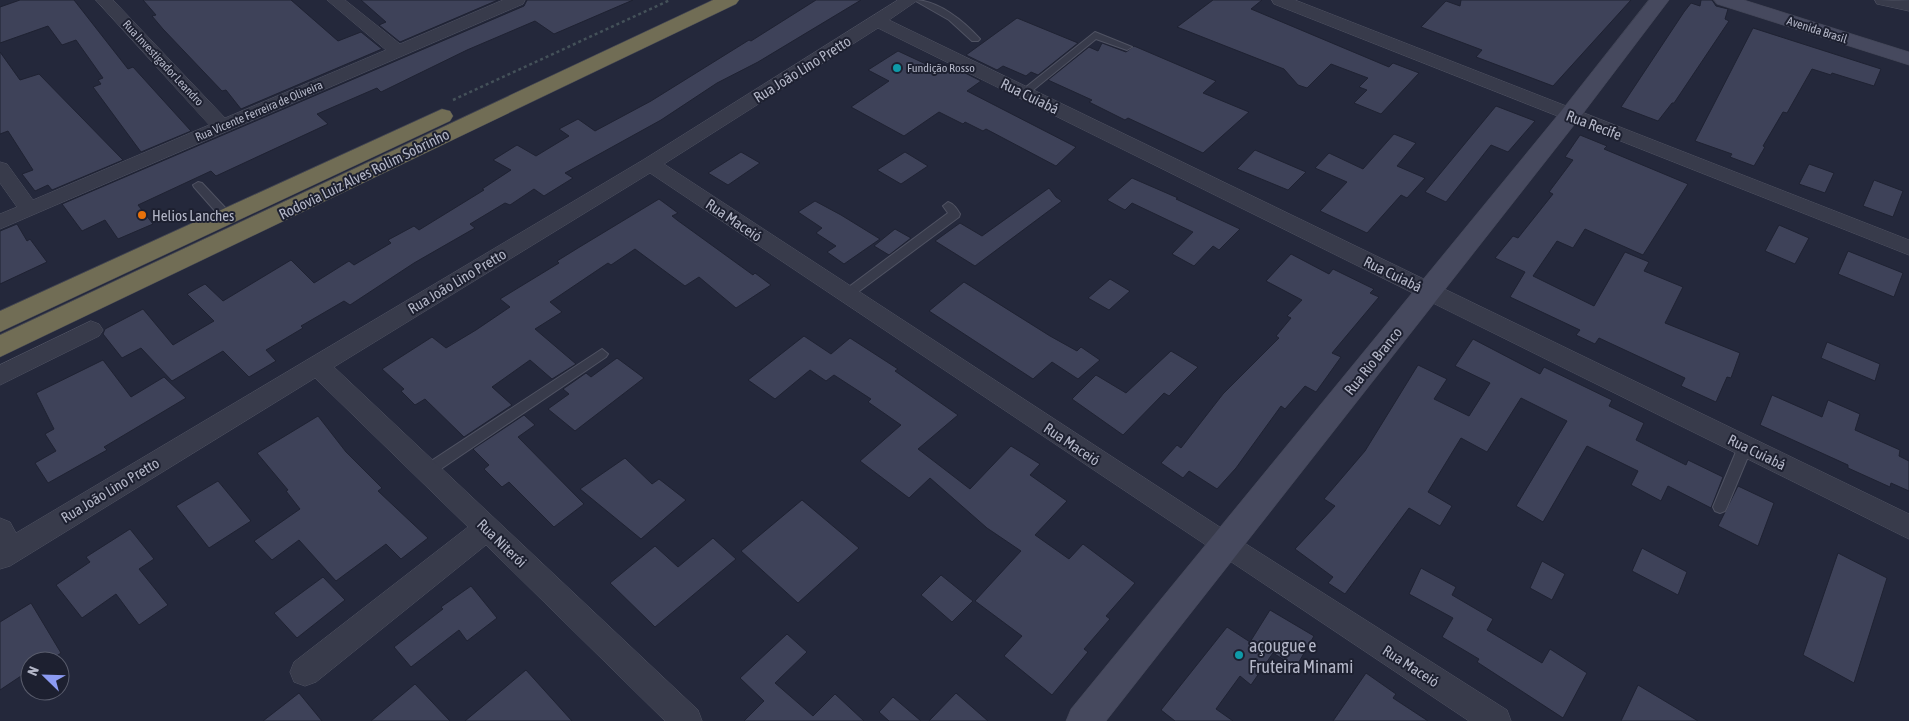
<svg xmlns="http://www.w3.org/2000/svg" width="1909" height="721" font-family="'Asap Condensed',sans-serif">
  <rect width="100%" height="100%" fill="#24283b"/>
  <path fill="#3e4259" stroke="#1f2232" d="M 20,0 L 74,0 L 128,69 L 133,67 L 191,131 L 141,152 L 93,87 L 101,84 L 98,80 L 103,78 L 76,40 L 62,45 L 48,26 L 0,43 L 0,7 Z
    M 143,0 L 291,0 L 338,41 L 361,32 L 382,49 L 241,109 L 226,90 L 222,91 L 163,29 L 152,16 L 156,15 Z
    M 361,0 L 498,0 L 400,42 L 379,25 L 386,22 Z
    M 527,0 L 633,0 L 554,34 L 535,21 L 467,50 L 381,92 L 377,88 L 317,114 L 328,124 L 216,176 L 211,171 L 138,205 L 153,224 L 118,239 L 105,220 L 82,231 L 62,204 L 524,6 Z
    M 816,0 L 861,0 L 758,62 L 717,83 L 661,120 L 565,173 L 573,178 L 544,196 L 534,189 L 510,205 L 505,203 L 470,224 L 475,228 L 414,263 L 350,305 L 344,301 L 301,326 L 303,328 L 266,350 L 276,361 L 249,377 L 223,351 L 172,381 L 141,348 L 122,358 L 103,334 L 105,329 L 143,309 L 173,345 L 214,321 L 187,294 L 205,284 L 223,301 L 291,260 L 314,283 L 349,261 L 354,265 L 391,243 L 388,240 L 414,226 L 419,230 L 484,190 L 482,189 L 511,170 L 493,160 L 517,145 L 536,156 L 569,136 L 559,129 L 578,119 L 595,131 L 651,101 L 749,40 L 751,41 Z
    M 1213,0 L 1262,0 L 1251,9 L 1389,67 L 1393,63 L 1419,73 L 1381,114 L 1354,103 L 1367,90 L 1359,87 L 1368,78 L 1331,64 L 1307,88 L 1298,85 L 1284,69 L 1177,27 Z
    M 1461,0 L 1631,0 L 1553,86 L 1476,57 L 1482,50 L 1421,27 L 1446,1 L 1460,6 Z
    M 1701,0 L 1712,0 L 1716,6 L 1728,9 L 1725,19 L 1729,21 L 1674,103 L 1672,103 L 1658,121 L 1621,107 L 1684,12 L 1691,3 L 1700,6 Z
    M 1017,18 L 1078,43 L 1038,75 L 1031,72 L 1026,76 L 1003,66 L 997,70 L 966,55 Z
    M 1753,28 L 1881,69 L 1874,86 L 1832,73 L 1831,75 L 1812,69 L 1787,113 L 1783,112 L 1763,146 L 1765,147 L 1754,166 L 1730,157 L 1732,154 L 1695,141 Z
    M 1102,43 L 1126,52 L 1134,46 L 1216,81 L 1203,93 L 1249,112 L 1203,153 L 1128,118 L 1125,120 L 1089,102 L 1092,100 L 1048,80 L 1089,47 L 1098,51 Z
    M 898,51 L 943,72 L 951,66 L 981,81 L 967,91 L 1076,147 L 1056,166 L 986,129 L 983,131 L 965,122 L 963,124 L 939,112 L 904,136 L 851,107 L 889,81 L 868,70 Z
    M 0,52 L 20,80 L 39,74 L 123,160 L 52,190 L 48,185 L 35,191 L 22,174 L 33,170 L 8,131 L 0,134 Z
    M 1496,106 L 1535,121 L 1508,152 L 1491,145 L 1446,202 L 1425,192 Z
    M 1394,134 L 1416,143 L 1397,166 L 1425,178 L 1407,198 L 1401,195 L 1367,233 L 1320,211 L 1347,182 L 1315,168 L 1329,153 L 1363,169 Z
    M 1580,135 L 1607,146 L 1604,149 L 1688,184 L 1643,255 L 1585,229 L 1573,248 L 1557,241 L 1533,276 L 1594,306 L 1625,252 L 1649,262 L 1644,271 L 1683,287 L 1665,323 L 1740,353 L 1731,378 L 1727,377 L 1716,402 L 1681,386 L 1685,378 L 1599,338 L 1595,344 L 1576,335 L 1580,330 L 1510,297 L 1525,272 L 1495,258 L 1513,236 L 1518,238 L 1553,194 L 1549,192 L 1573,160 L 1565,157 Z
    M 1255,150 L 1306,172 L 1288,190 L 1237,169 Z
    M 741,152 L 760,163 L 728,185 L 708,173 Z
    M 905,152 L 928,166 L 901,184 L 877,170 Z
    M 1809,164 L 1834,173 L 1825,193 L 1799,184 Z
    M 1132,178 L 1178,198 L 1176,199 L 1240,229 L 1219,250 L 1213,246 L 1194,266 L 1172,254 L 1193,232 L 1132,203 L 1125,210 L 1107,200 Z
    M 1874,180 L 1903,191 L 1893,217 L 1863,206 Z
    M 1049,188 L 1056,197 L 1062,201 L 975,266 L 935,241 L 960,223 L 982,236 Z
    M 659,199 L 678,213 L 672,216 L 677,220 L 753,275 L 755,273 L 771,285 L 736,308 L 699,277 L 685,286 L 635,249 L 611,265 L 608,263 L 550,302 L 562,312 L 535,329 L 576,364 L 552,379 L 530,360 L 492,387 L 512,405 L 464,437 L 425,399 L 415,405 L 401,391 L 404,389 L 382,369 L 432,337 L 446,348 L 476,330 L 510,307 L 500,299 L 559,263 L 557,261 L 578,248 Z
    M 815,201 L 841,215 L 880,239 L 844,264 L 827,252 L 836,246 L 816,233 L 822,228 L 798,212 Z
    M 17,224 L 27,241 L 30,239 L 47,262 L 0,284 L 0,231 Z
    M 1779,225 L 1809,238 L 1795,264 L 1765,251 Z
    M 895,229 L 911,238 L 889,255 L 874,246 Z
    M 1848,251 L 1903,273 L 1894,297 L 1838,274 Z
    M 1291,254 L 1329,274 L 1333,269 L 1374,289 L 1370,293 L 1379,297 L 1332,353 L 1341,357 L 1316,392 L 1305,386 L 1285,409 L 1281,406 L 1236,468 L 1217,489 L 1189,471 L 1183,478 L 1161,463 L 1177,445 L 1181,448 L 1223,394 L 1279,338 L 1276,336 L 1291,318 L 1287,316 L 1302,300 L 1266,281 Z
    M 1110,279 L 1130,291 L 1109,310 L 1088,298 Z
    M 964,282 L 1050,336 L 1077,351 L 1081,347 L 1100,360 L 1078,379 L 1052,362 L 1033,379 L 929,311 Z
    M 804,336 L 831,354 L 850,338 L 898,369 L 895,371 L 958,415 L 918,449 L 970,489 L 1011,446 L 1040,464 L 1030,475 L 1067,501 L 1035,535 L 1069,559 L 1083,544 L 1135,583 L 1106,616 L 1110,619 L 1084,649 L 1088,652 L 1052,695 L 1004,656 L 1022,636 L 975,601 L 1021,551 L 987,528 L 930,478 L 909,498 L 860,461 L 901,425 L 868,402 L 871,399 L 834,375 L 826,381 L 810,370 L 775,399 L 748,380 Z
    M 1473,339 L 1540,374 L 1544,367 L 1612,400 L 1609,406 L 1644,423 L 1636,440 L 1686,465 L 1688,460 L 1723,477 L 1711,508 L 1668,486 L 1661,501 L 1631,485 L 1638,471 L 1587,446 L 1543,522 L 1516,506 L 1567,421 L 1521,398 L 1487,452 L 1461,438 L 1428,492 L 1452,506 L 1440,526 L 1409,508 L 1345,594 L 1328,583 L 1333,577 L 1295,549 L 1335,506 L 1324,499 L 1365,451 L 1418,365 L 1447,379 L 1434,399 L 1469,416 L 1490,383 L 1455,366 Z
    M 1827,342 L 1880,364 L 1875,381 L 1821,358 Z
    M 1171,351 L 1198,367 L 1169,396 L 1164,393 L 1123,435 L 1072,399 L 1096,375 L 1126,393 Z
    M 617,358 L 644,378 L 575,431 L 548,409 L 569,394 L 563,389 L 586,373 L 591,377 Z
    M 103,360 L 131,397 L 164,377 L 186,398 L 104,447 L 107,450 L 48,483 L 35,463 L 56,451 L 45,434 L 54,429 L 36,393 Z
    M 1772,395 L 1822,417 L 1828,400 L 1860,414 L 1855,430 L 1900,450 L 1899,456 L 1909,461 L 1909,491 L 1891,483 L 1890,487 L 1848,468 L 1848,465 L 1760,425 Z
    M 524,415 L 535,425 L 518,437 L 584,504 L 554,527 L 509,482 L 502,487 L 484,469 L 489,465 L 473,449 Z
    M 318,416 L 346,452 L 382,488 L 378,491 L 428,538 L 401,559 L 386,544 L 336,581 L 299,540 L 272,560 L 254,541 L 300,509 L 286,491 L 288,490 L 257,453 Z
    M 625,458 L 652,484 L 659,479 L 686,500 L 641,539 L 580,489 Z
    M 218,481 L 251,521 L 209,548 L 176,506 Z
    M 1738,486 L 1774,503 L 1758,546 L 1718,526 Z
    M 802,500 L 859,548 L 798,603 L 741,551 Z
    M 130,529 L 154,559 L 139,569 L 168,605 L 139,625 L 116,594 L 82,618 L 56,585 L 90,562 L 86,557 Z
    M 713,538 L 736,559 L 655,627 L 610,583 L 655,546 L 678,567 Z
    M 1642,548 L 1687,572 L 1678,595 L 1632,571 Z
    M 1838,553 L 1887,578 L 1854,683 L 1803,655 Z
    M 1542,561 L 1565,574 L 1552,600 L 1530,588 Z
    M 1421,568 L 1456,587 L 1452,595 L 1493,619 L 1487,630 L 1542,663 L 1550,649 L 1587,673 L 1563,718 L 1477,662 L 1479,659 L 1442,637 L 1453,618 L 1409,594 Z
    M 941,575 L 973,601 L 952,622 L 921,595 Z
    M 323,577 L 345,600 L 297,638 L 274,613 Z
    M 471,586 L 497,618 L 467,641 L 459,630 L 411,667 L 394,647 L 443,609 L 441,607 Z
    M 31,603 L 61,653 L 49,661 L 30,661 L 30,670 L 0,690 L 0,622 Z
    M 1270,610 L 1314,636 L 1296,667 L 1273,653 L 1251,685 L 1240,676 L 1216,709 L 1233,721 L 1175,721 L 1161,710 L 1227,627 L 1250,642 Z
    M 787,634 L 807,652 L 775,683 L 813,716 L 835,694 L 864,721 L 744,721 L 764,701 L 740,678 Z
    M 526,670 L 572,721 L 465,721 Z
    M 1366,673 L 1396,694 L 1393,698 L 1428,721 L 1333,721 Z
    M 415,684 L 450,721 L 371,721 Z
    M 1638,685 L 1698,721 L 1621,721 Z
    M 299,693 L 322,721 L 263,721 Z
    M 956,693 L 988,721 L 929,721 Z
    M 893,697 L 921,721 L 889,721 L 879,712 Z"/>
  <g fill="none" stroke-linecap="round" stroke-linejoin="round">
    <defs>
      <path id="lane" d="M 914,0 C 938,0 964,21 980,39 L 978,41 L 972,41 L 949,20 Z
        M 1095,32 L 1132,47 L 1127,50 L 1096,39 L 1027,95 L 1021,95 L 1021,91 Z
        M 198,182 L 202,183 L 231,214 L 233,217 L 231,220 L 223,220 L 194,187 L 193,185 Z
        M 948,202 C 954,204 957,209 960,214 L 959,217 L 850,298 L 842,298 L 840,295 L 842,292 L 948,213 L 943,206 Z
        M 602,349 L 608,354 L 606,357 L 432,475 L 427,477 L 422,475 L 420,471 L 422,467 Z
        M 1745,442 L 1750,443 L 1752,447 L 1727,507 L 1725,511 L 1720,513 L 1715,511 L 1713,507 L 1738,447 L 1740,443 Z"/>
      <path id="street" d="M 96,0 L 113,0 L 225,118 L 386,50 L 327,0 L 345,0 L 400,44 L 503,0 L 525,0 L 523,4 L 0,229 L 0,214 L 17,207 L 0,183 L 0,162 L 7,164 L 33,200 L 209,125 Z
        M 898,0 L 918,0 L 889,20 L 1909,514 L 1909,539 L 878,28 L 664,164 L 1235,537 L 1507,710 L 1511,721 L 1469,721 L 650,173 L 334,367 L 698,710 L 702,721 L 665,721 L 486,545 L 316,682 L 305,686 L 294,682 L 290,672 L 294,662 L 468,527 L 315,378 L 10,566 L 0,569 L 0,518 L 10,522 L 16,533 L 643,160 Z
        M 1272,0 L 1295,0 L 1909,240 L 1909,255 L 1274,4 Z
        M 1875,0 L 1909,1 L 1909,11 L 1877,4 Z
        M 91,321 L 99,324 L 103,330 L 99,336 L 0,385 L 0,365 Z"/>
      <path id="secondary" d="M 1649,0 L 1669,0 L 1578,120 L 1106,721 L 1066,721 L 1071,709 L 1562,110 Z
        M 1714,0 L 1744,0 L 1909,52 L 1909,65 L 1717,4 Z"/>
      <path id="highway" d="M 713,0 L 739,0 L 736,4 L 0,357 L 0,335 Z
        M 442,109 L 450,111 L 453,116 L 450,121 L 0,332 L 0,311 Z"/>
    </defs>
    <use href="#lane" stroke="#505363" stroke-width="2"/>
    <use href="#street" stroke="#505363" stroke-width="1"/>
    <use href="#secondary" stroke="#414454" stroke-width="1"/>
    <use href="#highway" stroke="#404353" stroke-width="1"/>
    <path stroke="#445159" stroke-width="2.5" stroke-dasharray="3 3" stroke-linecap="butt" d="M 453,100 L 670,0"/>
    <use href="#lane" fill="#383b4b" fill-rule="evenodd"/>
    <use href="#street" fill="#383b4b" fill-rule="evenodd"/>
    <use href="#secondary" fill="#46495e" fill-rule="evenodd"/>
    <use href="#highway" fill="#716d55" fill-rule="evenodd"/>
  </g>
  <g fill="#0f9aa8" stroke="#1d2030" stroke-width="2">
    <circle cx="897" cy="68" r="5"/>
    <circle cx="1239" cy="655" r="5"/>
  </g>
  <circle fill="#e8710a" stroke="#1d2030" stroke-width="2" cx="142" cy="215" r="5"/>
  <g text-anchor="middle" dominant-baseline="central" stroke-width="4" stroke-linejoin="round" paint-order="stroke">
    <g font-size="12" fill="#b3b6c7" stroke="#1d2030">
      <text transform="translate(1817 30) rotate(18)">Avenida Brasil</text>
      <text transform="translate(163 63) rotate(47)">Rua Investigador Leandro</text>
      <text transform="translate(259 111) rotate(-23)">Rua Vicente Ferreira de Oliveira</text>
    </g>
    <g font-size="12" fill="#b3b6c7" stroke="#1d2030" text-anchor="start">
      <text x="907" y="68">Fundição Rosso</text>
    </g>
    <g font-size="15" fill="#b3b6c7" stroke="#1d2030">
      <text transform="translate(802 69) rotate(-32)">Rua João Lino Pretto</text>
      <text transform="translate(1030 96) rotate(26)">Rua Cuiabá</text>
      <text transform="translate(1594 125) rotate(21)">Rua Recife</text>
      <text transform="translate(364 174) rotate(-26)">Rodovia Luiz Alves Rolim Sobrinho</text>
      <text transform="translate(734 220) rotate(34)">Rua Maceió</text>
      <text transform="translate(1393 274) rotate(26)">Rua Cuiabá</text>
      <text transform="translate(457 281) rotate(-31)">Rua João Lino Pretto</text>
      <text transform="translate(1373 361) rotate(-51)">Rua Rio Branco</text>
      <text transform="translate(1072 444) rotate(34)">Rua Maceió</text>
      <text transform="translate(1757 452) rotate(26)">Rua Cuiabá</text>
      <text transform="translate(110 490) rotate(-31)">Rua João Lino Pretto</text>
      <text transform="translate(502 543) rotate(44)">Rua Niterói</text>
      <text transform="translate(1411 666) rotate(33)">Rua Maceió</text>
    </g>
    <g font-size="15" fill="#b3b6c7" stroke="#1d2030" text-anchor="start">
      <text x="152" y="215">Helios Lanches</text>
    </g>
    <g font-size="18" fill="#b3b6c7" stroke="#1d2030" text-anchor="start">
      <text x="1249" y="645">açougue e<tspan x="1249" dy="21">Fruteira Minami</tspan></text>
    </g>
  </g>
  <g transform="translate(45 676) rotate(293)"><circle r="24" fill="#1d2030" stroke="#595c6c"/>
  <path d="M0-4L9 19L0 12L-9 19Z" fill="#8c9bf2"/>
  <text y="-8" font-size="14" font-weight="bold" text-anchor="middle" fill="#b3b6c7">N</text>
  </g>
</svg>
